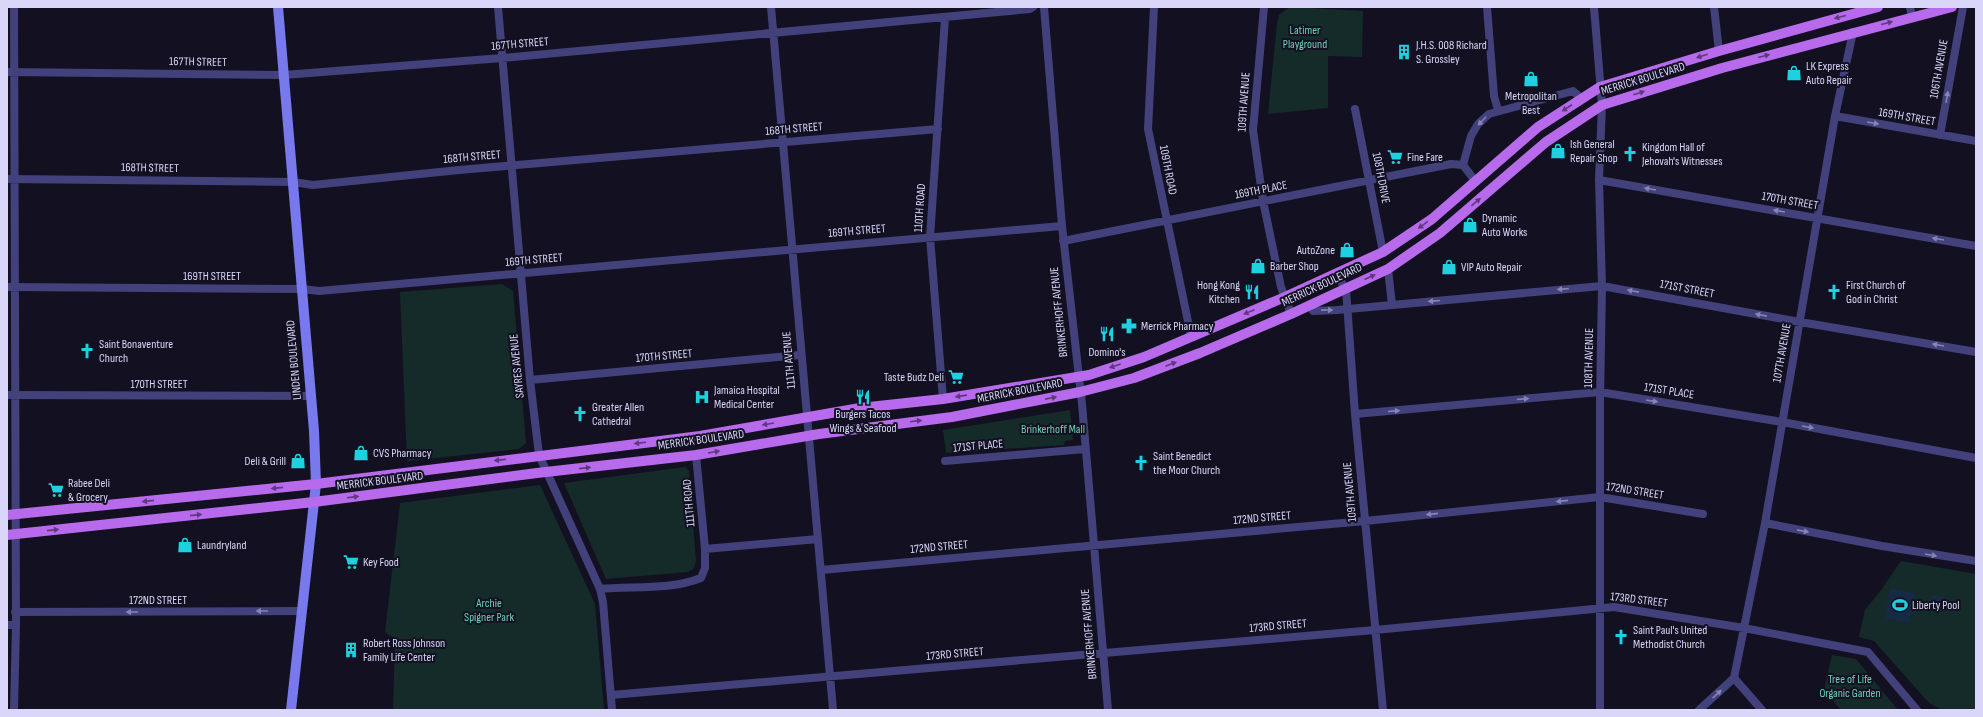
<svg xmlns="http://www.w3.org/2000/svg" width="1983" height="717" font-family="'Sofia Sans Condensed',sans-serif">
  <rect width="100%" height="100%" fill="#131121"/>
  <path fill="#142b29" d="M 1290,7 L 1363,11 L 1362,57 L 1328,56 L 1328,108 L 1268,114 L 1277,23 L 1279,15 Z
    M 502,284 L 513,291 L 526,443 L 519,449 L 407,461 L 400,292 Z
    M 1070,410 L 1073,440 L 1065,441 L 1064,445 L 946,453 L 943,430 Z
    M 685,467 L 689,471 L 696,562 L 693,569 L 688,572 L 606,579 L 564,483 Z
    M 540,485 L 595,604 L 604,710 L 393,710 L 395,639 L 385,632 L 400,503 Z
    M 1901,561 L 1976,574 L 1976,709 L 1942,710 L 1929,703 L 1874,641 L 1859,637 L 1865,610 L 1881,590 Z
    M 1832,655 L 1856,659 L 1898,710 L 1841,710 L 1824,690 Z"/>
  <path fill="#162a46" d="M 1890,588 L 1915,593 L 1909,623 L 1885,618 Z
    M 1931,595 L 1943,597 L 1942,605 L 1930,603 Z"/>
  <g fill="none" stroke-linecap="round" stroke-linejoin="round">
    <path stroke="#42417b" stroke-width="8" d="M 14,7 L 16,625 L 14,710
      M 498,7 L 530,380 L 539,455 L 600,589 L 603,602 L 612,710
      M 771,7 L 833,710
      M 1044,7 L 1062,226 L 1082,404 L 1108,710
      M 1154,7 L 1148,129 L 1191,336
      M 1264,7 L 1253,130 L 1263,201 L 1281,287 L 1291,314
      M 1487,7 L 1494,96 L 1498,110
      M 1594,7 L 1602,105 L 1599,180 L 1602,286 L 1600,402 L 1600,710
      M 1714,7 L 1719,51
      M 1910,7 L 1912,17
      M 7,72 L 284,75 L 502,58 L 1030,9 L 1033,7
      M 1355,109 L 1383,252
      M 1835,116 L 1976,141
      M 1940,135 L 1963,7
      M 1463,165 L 1471,136 L 1478,124 L 1489,114 L 1573,91 L 1582,99
      M 7,179 L 293,182 L 313,185 L 459,170 L 938,129
      M 1599,180 L 1976,246
      M 1063,241 L 1451,164 L 1463,165 L 1476,182
      M 1388,269 L 1392,305
      M 1336,274 L 1346,289 L 1355,414 L 1383,710
      M 7,287 L 302,289 L 319,291 L 1062,226
      M 1310,305 L 1313,311 L 1337,310 L 1602,286 L 1800,322 L 1976,352
      M 530,380 L 800,355
      M 7,395 L 310,396
      M 943,399 L 930,237 L 945,18
      M 1355,414 L 1600,392 L 1782,422 L 1976,458
      M 696,455 L 705,549
      M 945,461 L 1085,449
      M 1765,523 L 1882,546 L 1976,561
      M 821,570 L 1365,521 L 1600,497 L 1703,514
      M 600,589 C 633,586 671,590 701,578 L 705,568 L 705,549 L 818,539
      M 15,612 L 301,611
      M 7,625 L 16,625
      M 1734,678 L 1765,523 L 1835,116 L 1853,32
      M 1734,678 L 1762,710
      M 611,695 L 1375,630 L 1614,607 L 1744,628 L 1868,652 L 1917,710
      M 1699,710 L 1734,678"/>
    <path stroke="#7979ee" stroke-width="10" d="M 278,7 L 314,431 L 316,484 L 314,502 L 291,710"/>
    <path stroke="#b86aed" stroke-width="10" d="M 7,515 L 316,484 L 700,436 L 860,408 L 943,399 L 1089,375 L 1144,357 L 1285,297 L 1383,252 L 1432,219 L 1538,127 L 1600,87 L 1719,51 L 1878,7
      M 7,535 L 314,502 L 537,473 L 696,455 L 819,434 L 952,417 L 1080,392 L 1134,378 L 1200,353 L 1291,314 L 1388,269 L 1440,233 L 1546,142 L 1602,105 L 1722,68 L 1952,7"/>
  </g>
  <defs><path id="oneway-solid" d="M-6-.8H1V-3.2L6.5 0L1 3.2V.8H-6Z"/></defs>
  <g fill="#5d397d">
    <use href="#oneway-solid" transform="translate(1840 17) rotate(165)"/>
    <use href="#oneway-solid" transform="translate(1887 23) rotate(-15)"/>
    <use href="#oneway-solid" transform="translate(1702 56) rotate(163)"/>
    <use href="#oneway-solid" transform="translate(1764 56) rotate(-15)"/>
    <use href="#oneway-solid" transform="translate(1639 93) rotate(-17)"/>
    <use href="#oneway-solid" transform="translate(1567 108) rotate(147)"/>
    <use href="#oneway-solid" transform="translate(1476 202) rotate(-40)"/>
    <use href="#oneway-solid" transform="translate(1423 225) rotate(144)"/>
    <use href="#oneway-solid" transform="translate(1370 277) rotate(-25)"/>
    <use href="#oneway-solid" transform="translate(1249 312) rotate(158)"/>
    <use href="#oneway-solid" transform="translate(1171 364) rotate(-21)"/>
    <use href="#oneway-solid" transform="translate(1115 366) rotate(161)"/>
    <use href="#oneway-solid" transform="translate(961 396) rotate(172)"/>
    <use href="#oneway-solid" transform="translate(1051 398) rotate(-11)"/>
    <use href="#oneway-solid" transform="translate(916 421) rotate(-7)"/>
    <use href="#oneway-solid" transform="translate(768 424) rotate(170)"/>
    <use href="#oneway-solid" transform="translate(640 443) rotate(173)"/>
    <use href="#oneway-solid" transform="translate(714 452) rotate(-10)"/>
    <use href="#oneway-solid" transform="translate(500 460) rotate(173)"/>
    <use href="#oneway-solid" transform="translate(585 468) rotate(-6)"/>
    <use href="#oneway-solid" transform="translate(277 488) rotate(174)"/>
    <use href="#oneway-solid" transform="translate(353 497) rotate(-7)"/>
    <use href="#oneway-solid" transform="translate(148 501) rotate(174)"/>
    <use href="#oneway-solid" transform="translate(196 515) rotate(-6)"/>
    <use href="#oneway-solid" transform="translate(53 530) rotate(-6)"/>
  </g>
  <g fill="#8684b4">
    <use href="#oneway-solid" transform="translate(1947 97) rotate(-80)"/>
    <use href="#oneway-solid" transform="translate(1482 121) rotate(134)"/>
    <use href="#oneway-solid" transform="translate(1873 123) rotate(10)"/>
    <use href="#oneway-solid" transform="translate(1650 189) rotate(-170)"/>
    <use href="#oneway-solid" transform="translate(1779 211) rotate(-170)"/>
    <use href="#oneway-solid" transform="translate(1938 239) rotate(-170)"/>
    <use href="#oneway-solid" transform="translate(1563 289) rotate(175)"/>
    <use href="#oneway-solid" transform="translate(1633 291) rotate(-169)"/>
    <use href="#oneway-solid" transform="translate(1434 301) rotate(175)"/>
    <use href="#oneway-solid" transform="translate(1327 310) rotate(-1)"/>
    <use href="#oneway-solid" transform="translate(1761 315) rotate(-169)"/>
    <use href="#oneway-solid" transform="translate(1938 345) rotate(-170)"/>
    <use href="#oneway-solid" transform="translate(1523 399) rotate(-5)"/>
    <use href="#oneway-solid" transform="translate(1652 401) rotate(9)"/>
    <use href="#oneway-solid" transform="translate(1394 411) rotate(-5)"/>
    <use href="#oneway-solid" transform="translate(1808 427) rotate(10)"/>
    <use href="#oneway-solid" transform="translate(1562 501) rotate(174)"/>
    <use href="#oneway-solid" transform="translate(1432 514) rotate(174)"/>
    <use href="#oneway-solid" transform="translate(1803 531) rotate(11)"/>
    <use href="#oneway-solid" transform="translate(1931 555) rotate(10)"/>
    <use href="#oneway-solid" transform="translate(262 611) rotate(180)"/>
    <use href="#oneway-solid" transform="translate(132 612) rotate(180)"/>
    <use href="#oneway-solid" transform="translate(1717 694) rotate(-43)"/>
  </g>
  <defs>
    <symbol id="building-bare" viewBox="-9 -9 18 18"><path d="M-4-6H4V6H1V3H-1V6H-4ZM-2.5-4.3h1.7v1.8h-1.7ZM.8-4.3h1.7v1.8H.8ZM-2.5-1h1.7V.8h-1.7ZM.8-1h1.7V.8H.8Z" fill="#1cd2e0" stroke="#131121" stroke-width="2.5" paint-order="stroke"/></symbol>
    <symbol id="shop-bare" viewBox="-9 -9 18 18"><path d="M-5-2.5h2.3a2.7 3.5 0 0 1 5.4 0H5L5.5 6h-11ZM-1.5-2.5h3a1.5 2.3 0 0 0-3 0Z" fill="#1cd2e0" stroke="#131121" stroke-width="2.5" paint-order="stroke"/></symbol>
    <symbol id="church-bare" viewBox="-9 -9 18 18"><path d="M-1.2-6h2.4v3.5h3.3v2.4h-3.3V6h-2.4V-.1h-3.3v-2.4h3.3Z" fill="#1cd2e0" stroke="#131121" stroke-width="2.5" paint-order="stroke"/></symbol>
    <symbol id="supermarket-bare" viewBox="-9 -9 18 18"><path d="M-6-5.5h2.5l.6 2H6L4.5 2H-2.5L-4.4-4H-6ZM-1.5 3.2a1.3 1.3 0 1 0 .1 0ZM3 3.2a1.3 1.3 0 1 0 .1 0Z" fill="#1cd2e0" stroke="#131121" stroke-width="2.5" paint-order="stroke"/></symbol>
    <symbol id="restaurant-bare" viewBox="-9 -9 18 18"><path d="M-5-6h1v4h1v-4h1v4h1v-4h1v5L-1.5 .5V6h-2V.5L-5-1ZM5-6V6H3V1.5H1.5Q1.5-4 5-6Z" fill="#1cd2e0" stroke="#131121" stroke-width="2.5" paint-order="stroke"/></symbol>
    <symbol id="pharmacy-bare" viewBox="-9 -9 18 18"><path d="M-2-6h4v4h4v4h-4v4h-4v-4h-4v-4h4Z" fill="#1cd2e0" stroke="#131121" stroke-width="2.5" paint-order="stroke"/></symbol>
    <symbol id="hospital-bare" viewBox="-9 -9 18 18"><path d="M-5-5h3v3.5h4V-5h3V5h-3V1.5h-4V5h-3Z" fill="#1cd2e0" stroke="#131121" stroke-width="2.5" paint-order="stroke"/></symbol>
    <symbol id="stadium-bare" viewBox="-9 -9 18 18"><path d="M0-5a6.5 5 0 1 0 0 10a6.5 5 0 1 0 0-10ZM-3.5-1.8h7v3.6h-7Z" fill="#1cd2e0" stroke="#131121" stroke-width="2.5" paint-order="stroke"/></symbol>
  </defs>
  <g fill-rule="evenodd">
    <use href="#building-bare" x="1393" y="41" width="22" height="22"/>
    <use href="#shop-bare" x="1783" y="62" width="22" height="22"/>
    <use href="#shop-bare" x="1520" y="68" width="22" height="22"/>
    <use href="#shop-bare" x="1547" y="140" width="22" height="22"/>
    <use href="#church-bare" x="1619" y="143" width="22" height="22"/>
    <use href="#supermarket-bare" x="1384" y="146" width="22" height="22"/>
    <use href="#shop-bare" x="1459" y="214" width="22" height="22"/>
    <use href="#shop-bare" x="1336" y="239" width="22" height="22"/>
    <use href="#shop-bare" x="1247" y="255" width="22" height="22"/>
    <use href="#shop-bare" x="1438" y="256" width="22" height="22"/>
    <use href="#restaurant-bare" x="1241" y="281" width="22" height="22"/>
    <use href="#church-bare" x="1823" y="281" width="22" height="22"/>
    <use href="#pharmacy-bare" x="1118" y="315" width="22" height="22"/>
    <use href="#restaurant-bare" x="1096" y="323" width="22" height="22"/>
    <use href="#church-bare" x="76" y="340" width="22" height="22"/>
    <use href="#supermarket-bare" x="945" y="366" width="22" height="22"/>
    <use href="#hospital-bare" x="691" y="386" width="22" height="22"/>
    <use href="#restaurant-bare" x="852" y="386" width="22" height="22"/>
    <use href="#church-bare" x="569" y="403" width="22" height="22"/>
    <use href="#shop-bare" x="350" y="442" width="22" height="22"/>
    <use href="#shop-bare" x="287" y="450" width="22" height="22"/>
    <use href="#church-bare" x="1130" y="452" width="22" height="22"/>
    <use href="#supermarket-bare" x="45" y="479" width="22" height="22"/>
    <use href="#shop-bare" x="174" y="534" width="22" height="22"/>
    <use href="#supermarket-bare" x="340" y="551" width="22" height="22"/>
    <use href="#stadium-bare" x="1889" y="594" width="22" height="22"/>
    <use href="#church-bare" x="1610" y="626" width="22" height="22"/>
    <use href="#building-bare" x="340" y="639" width="22" height="22"/>
  </g>
  <g text-anchor="middle" dominant-baseline="central" stroke-width="4" stroke-linejoin="round" paint-order="stroke">
    <g font-size="12" fill="#6bd1b5" stroke="#131121">
      <text x="1305" y="30">Latimer<tspan x="1305" dy="14">Playground</tspan></text>
      <text x="1053" y="429">Brinkerhoff Mall</text>
      <text x="489" y="603">Archie<tspan x="489" dy="14">Spigner Park</tspan></text>
      <text x="1850" y="679">Tree of Life<tspan x="1850" dy="14">Organic Garden</tspan></text>
    </g>
    <g font-size="12" fill="#d9d6fa" stroke="#131121">
      <text transform="translate(520 44) rotate(-5)">167TH STREET</text>
      <text transform="translate(198 62) rotate(1)">167TH STREET</text>
      <text transform="translate(1939 69) rotate(-80)">106TH AVENUE</text>
      <text transform="translate(1643 79) rotate(-17)">MERRICK BOULEVARD</text>
      <text transform="translate(1244 102) rotate(-86)">109TH AVENUE</text>
      <text transform="translate(1907 117) rotate(10)">169TH STREET</text>
      <text transform="translate(794 129) rotate(-5)">168TH STREET</text>
      <text transform="translate(472 157) rotate(-5)">168TH STREET</text>
      <text transform="translate(150 168) rotate(1)">168TH STREET</text>
      <text transform="translate(1168 170) rotate(79)">109TH ROAD</text>
      <text transform="translate(1381 178) rotate(79)">108TH DRIVE</text>
      <text transform="translate(1261 190) rotate(-11)">169TH PLACE</text>
      <text transform="translate(1790 201) rotate(10)">170TH STREET</text>
      <text transform="translate(920 208) rotate(-86)">110TH ROAD</text>
      <text transform="translate(857 231) rotate(-5)">169TH STREET</text>
      <text transform="translate(534 260) rotate(-5)">169TH STREET</text>
      <text x="212" y="276">169TH STREET</text>
      <text transform="translate(1322 285) rotate(-25)">MERRICK BOULEVARD</text>
      <text transform="translate(1687 289) rotate(11)">171ST STREET</text>
      <text transform="translate(1059 312) rotate(-96)">BRINKERHOFF AVENUE</text>
      <text transform="translate(1782 353) rotate(-80)">107TH AVENUE</text>
      <text transform="translate(664 356) rotate(-5)">170TH STREET</text>
      <text transform="translate(1589 358) rotate(-89)">108TH AVENUE</text>
      <text transform="translate(294 360) rotate(-95)">LINDEN BOULEVARD</text>
      <text transform="translate(789 360) rotate(-95)">111TH AVENUE</text>
      <text transform="translate(517 366) rotate(-96)">SAYRES AVENUE</text>
      <text x="159" y="384">170TH STREET</text>
      <text transform="translate(1020 391) rotate(-11)">MERRICK BOULEVARD</text>
      <text transform="translate(1669 391) rotate(9)">171ST PLACE</text>
      <text transform="translate(701 440) rotate(-8)">MERRICK BOULEVARD</text>
      <text transform="translate(978 446) rotate(-5)">171ST PLACE</text>
      <text transform="translate(380 481) rotate(-7)">MERRICK BOULEVARD</text>
      <text transform="translate(1635 491) rotate(9)">172ND STREET</text>
      <text transform="translate(1350 492) rotate(-95)">109TH AVENUE</text>
      <text transform="translate(689 503) rotate(-95)">111TH ROAD</text>
      <text transform="translate(1262 518) rotate(-5)">172ND STREET</text>
      <text transform="translate(939 547) rotate(-5)">172ND STREET</text>
      <text x="158" y="600">172ND STREET</text>
      <text transform="translate(1639 600) rotate(7)">173RD STREET</text>
      <text transform="translate(1278 626) rotate(-5)">173RD STREET</text>
      <text transform="translate(1089 634) rotate(-95)">BRINKERHOFF AVENUE</text>
      <text transform="translate(955 654) rotate(-5)">173RD STREET</text>
    </g>
    <g font-size="12" fill="#d9d6fa" stroke="#131121" text-anchor="start">
      <text x="1416" y="45">J.H.S. 008 Richard<tspan x="1416" dy="14">S. Grossley</tspan></text>
      <text x="1806" y="66">LK Express<tspan x="1806" dy="14">Auto Repair</tspan></text>
      <text x="1531" y="96" text-anchor="middle">Metropolitan<tspan x="1531" dy="14">Best</tspan></text>
      <text x="1570" y="144">Ish General<tspan x="1570" dy="14">Repair Shop</tspan></text>
      <text x="1642" y="147">Kingdom Hall of<tspan x="1642" dy="14">Jehovah's Witnesses</tspan></text>
      <text x="1407" y="157">Fine Fare</text>
      <text x="1482" y="218">Dynamic<tspan x="1482" dy="14">Auto Works</tspan></text>
      <text x="1335" y="250" text-anchor="end">AutoZone</text>
      <text x="1270" y="266">Barber Shop</text>
      <text x="1461" y="267">VIP Auto Repair</text>
      <text x="1240" y="285" text-anchor="end">Hong Kong<tspan x="1240" dy="14">Kitchen</tspan></text>
      <text x="1846" y="285">First Church of<tspan x="1846" dy="14">God in Christ</tspan></text>
      <text x="1141" y="326">Merrick Pharmacy</text>
      <text x="99" y="344">Saint Bonaventure<tspan x="99" dy="14">Church</tspan></text>
      <text x="1107" y="352" text-anchor="middle">Domino's</text>
      <text x="944" y="377" text-anchor="end">Taste Budz Deli</text>
      <text x="714" y="390">Jamaica Hospital<tspan x="714" dy="14">Medical Center</tspan></text>
      <text x="592" y="407">Greater Allen<tspan x="592" dy="14">Cathedral</tspan></text>
      <text x="863" y="414" text-anchor="middle">Burgers Tacos<tspan x="863" dy="14">Wings &amp; Seafood</tspan></text>
      <text x="373" y="453">CVS Pharmacy</text>
      <text x="1153" y="456">Saint Benedict<tspan x="1153" dy="14">the Moor Church</tspan></text>
      <text x="286" y="461" text-anchor="end">Deli &amp; Grill</text>
      <text x="68" y="483">Rabee Deli<tspan x="68" dy="14">&amp; Grocery</tspan></text>
      <text x="197" y="545">Laundryland</text>
      <text x="363" y="562">Key Food</text>
      <text x="1912" y="605">Liberty Pool</text>
      <text x="1633" y="630">Saint Paul's United<tspan x="1633" dy="14">Methodist Church</tspan></text>
      <text x="363" y="643">Robert Ross Johnson<tspan x="363" dy="14">Family Life Center</tspan></text>
    </g>
  </g>
  <rect width="1983" height="717" fill="none" stroke="#d9d6fa" stroke-width="16"/>
</svg>
